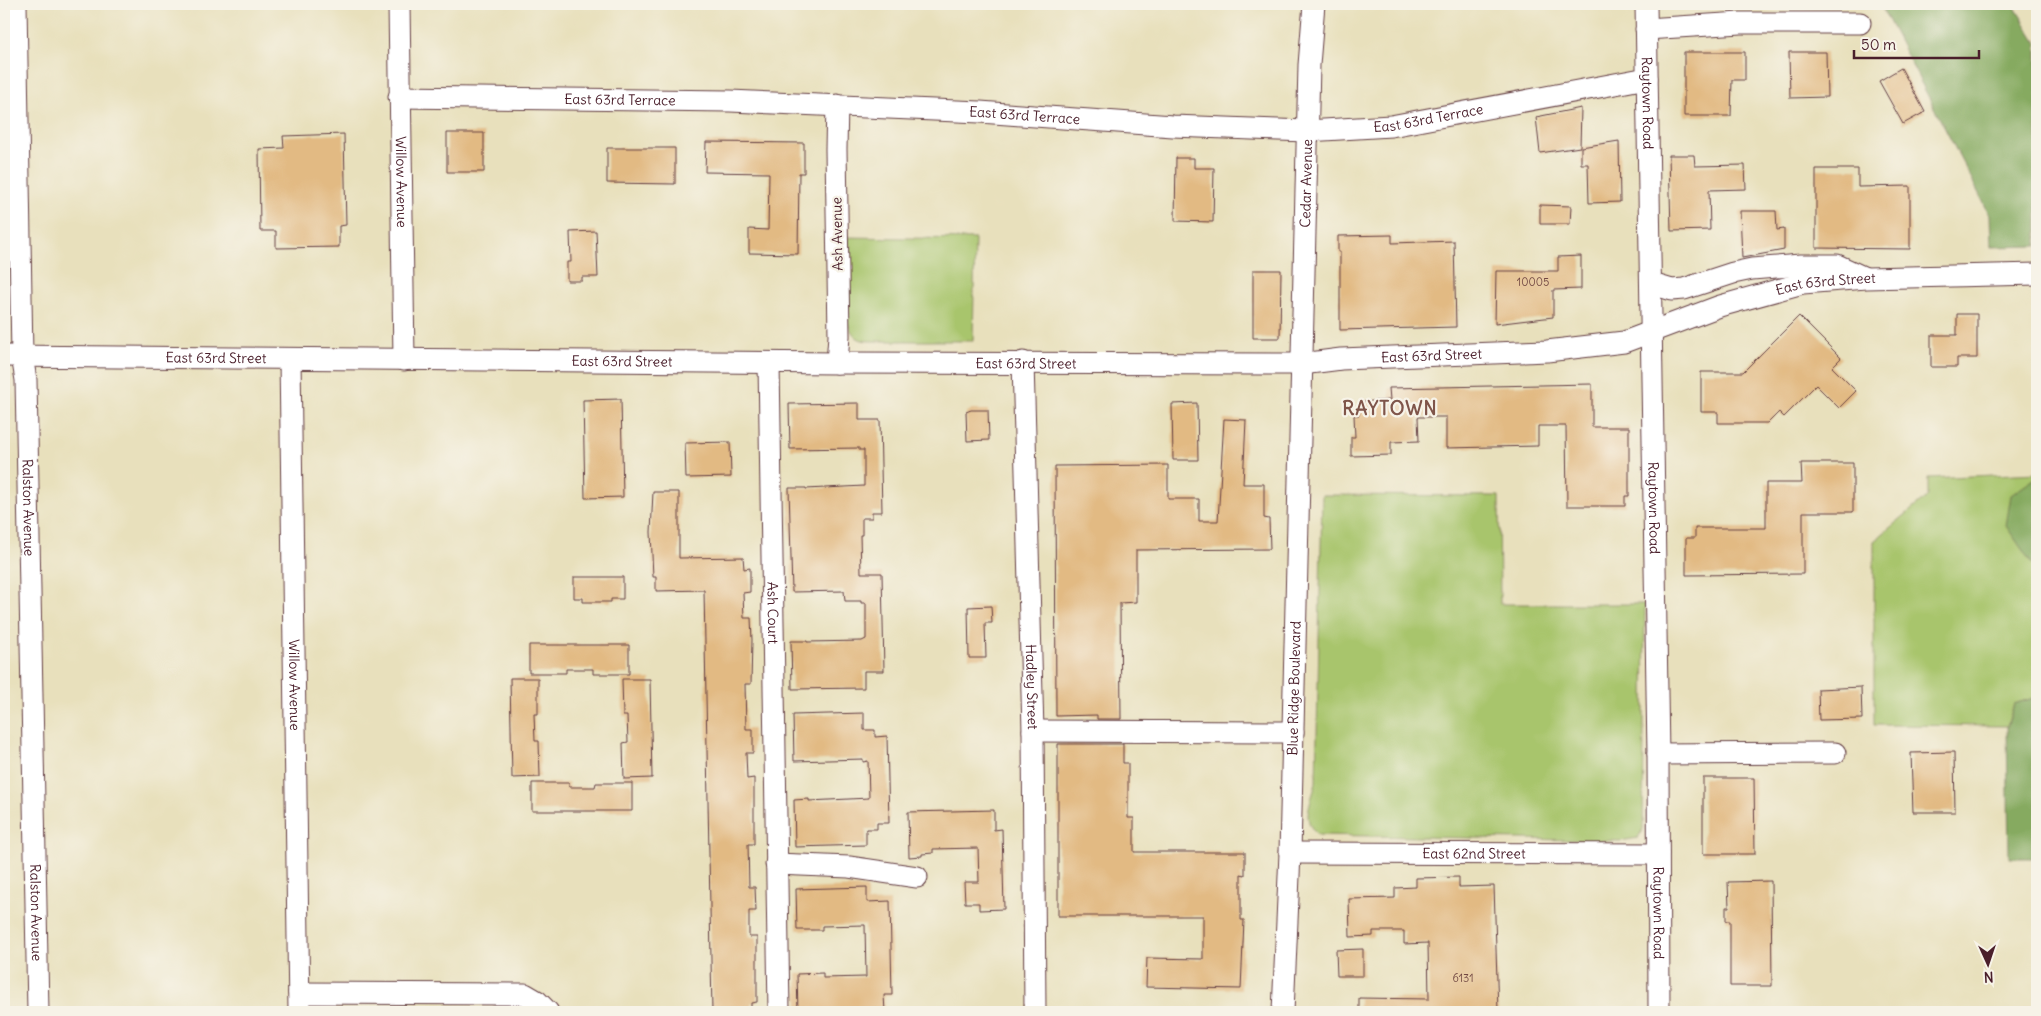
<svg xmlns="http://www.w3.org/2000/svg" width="2041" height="1016" font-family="Delius,sans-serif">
  <rect width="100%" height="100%" fill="#f7f3e8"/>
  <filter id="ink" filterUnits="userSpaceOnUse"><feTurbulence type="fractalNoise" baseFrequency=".02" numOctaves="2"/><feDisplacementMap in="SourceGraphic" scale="10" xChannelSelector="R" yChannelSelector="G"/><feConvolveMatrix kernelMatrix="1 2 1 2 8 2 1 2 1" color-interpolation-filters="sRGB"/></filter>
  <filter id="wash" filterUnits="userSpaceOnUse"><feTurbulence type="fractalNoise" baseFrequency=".0096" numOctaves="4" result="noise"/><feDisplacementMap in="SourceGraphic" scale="20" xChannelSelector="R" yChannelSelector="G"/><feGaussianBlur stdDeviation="1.12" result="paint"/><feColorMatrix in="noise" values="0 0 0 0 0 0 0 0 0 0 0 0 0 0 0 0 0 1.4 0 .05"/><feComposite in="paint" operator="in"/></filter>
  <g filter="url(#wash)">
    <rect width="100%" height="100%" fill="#e8e0bc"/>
    <path fill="#a8c56c" stroke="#79724c" d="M 845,237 L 975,239 L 973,341 L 871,341 C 858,341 854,337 848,325 Z
      M 2037,473 L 2037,477 L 2011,496 L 2030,559 L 2037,571 L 2037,697 L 2014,704 L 2007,726 L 1874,725 L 1874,541 L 1928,496 L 1928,478 Z
      M 1322,495 L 1499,496 L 1500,604 L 1645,604 L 1643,829 L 1638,838 L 1620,841 L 1318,835 C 1300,820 1311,803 1316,783 Z"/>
    <path fill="#86aa60" stroke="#686446" d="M 1880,4 L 2013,4 L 2037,43 L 2037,246 L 1991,247 L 1990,215 Z
      M 2037,477 L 2037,571 L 2006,526 L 2011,495 Z
      M 2037,697 L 2037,858 L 2009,858 L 2007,727 L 2014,704 Z"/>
    <g id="blocks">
      <path fill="#e2ba83" d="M 1684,52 L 1745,52 L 1745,80 L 1732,80 L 1731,116 L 1684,116 Z
        M 1789,52 L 1826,52 L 1827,97 L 1790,98 Z
        M 1901,68 L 1925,112 L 1903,124 L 1879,81 Z
        M 1581,108 L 1580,147 L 1540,153 L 1536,117 Z
        M 447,133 L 484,133 L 484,172 L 447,172 Z
        M 344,134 L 346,225 L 339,226 L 339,247 L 276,248 L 276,231 L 260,231 L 259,149 L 284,148 L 283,136 Z
        M 1619,141 L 1620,202 L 1589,203 L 1588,164 L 1581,164 L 1581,147 Z
        M 706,142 L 804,143 L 804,173 L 799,173 L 798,254 L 749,253 L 749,229 L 768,230 L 769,173 L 705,172 Z
        M 607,148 L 675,148 L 675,184 L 607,183 Z
        M 1669,155 L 1694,155 L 1695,166 L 1745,165 L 1746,189 L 1709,190 L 1710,230 L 1671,231 Z
        M 1176,158 L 1194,158 L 1194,168 L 1214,168 L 1213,222 L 1175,221 Z
        M 1816,169 L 1858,169 L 1858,187 L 1910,186 L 1910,249 L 1816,248 Z
        M 1540,205 L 1571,206 L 1570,224 L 1540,224 Z
        M 1740,211 L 1776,211 L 1777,230 L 1784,229 L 1784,250 L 1742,258 Z
        M 596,231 L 598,277 L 582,277 L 582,281 L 567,281 L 567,262 L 571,262 L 570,232 Z
        M 1392,235 L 1392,243 L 1454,241 L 1456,327 L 1340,330 L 1340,252 L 1338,252 L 1338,236 Z
        M 1581,256 L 1581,289 L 1553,290 L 1553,317 L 1495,324 L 1496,271 L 1558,271 L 1558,257 Z
        M 1253,270 L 1281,270 L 1280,338 L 1253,338 Z
        M 1957,314 L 1977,314 L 1977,358 L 1957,358 L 1957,367 L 1931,367 L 1931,335 L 1957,335 Z
        M 1799,316 L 1841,358 L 1832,367 L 1856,391 L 1839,408 L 1816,385 L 1784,417 L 1779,412 L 1768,423 L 1718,423 L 1718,412 L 1701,412 L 1701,372 L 1743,372 Z
        M 1592,384 L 1592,427 L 1629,427 L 1629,496 L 1625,496 L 1625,506 L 1567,506 L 1566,426 L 1538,426 L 1538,446 L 1446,448 L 1446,417 L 1418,417 L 1419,441 L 1391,442 L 1391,455 L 1351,456 L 1351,437 L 1355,437 L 1354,415 L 1359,415 L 1359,402 L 1390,400 L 1389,388 Z
        M 621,399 L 623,497 L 585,498 L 583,400 Z
        M 859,403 L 859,420 L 880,420 L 882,512 L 872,512 L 872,518 L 862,518 L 862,535 L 860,535 L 861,573 L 882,573 L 884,671 L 864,671 L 864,688 L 792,689 L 791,641 L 807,641 L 807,642 L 862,641 L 866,639 L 866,603 L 861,603 L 861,601 L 845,601 L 844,591 L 792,592 L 789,488 L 806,488 L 806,489 L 864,486 L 864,450 L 859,450 L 859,448 L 790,449 L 789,404 Z
        M 1197,403 L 1198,460 L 1173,460 L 1172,404 Z
        M 971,410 L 988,410 L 989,440 L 967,441 L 966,412 Z
        M 1224,419 L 1246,420 L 1243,484 L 1264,484 L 1264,518 L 1269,519 L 1270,549 L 1136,550 L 1136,602 L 1120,603 L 1121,719 L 1097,719 L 1097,715 L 1056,716 L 1055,466 L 1168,465 L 1168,499 L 1199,499 L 1199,521 L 1218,521 Z
        M 730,442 L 731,477 L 686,478 L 685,443 Z
        M 1801,463 L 1853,463 L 1853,512 L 1803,512 L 1803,574 L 1686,575 L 1686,538 L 1695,538 L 1695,528 L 1766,528 L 1766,483 L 1802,483 Z
        M 653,492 L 679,492 L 679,558 L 743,557 L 744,569 L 750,568 L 750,592 L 743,593 L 744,618 L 751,618 L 752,640 L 751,684 L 745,684 L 746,729 L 753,729 L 753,753 L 746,753 L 747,779 L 754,778 L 754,844 L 748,844 L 749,887 L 755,887 L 756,911 L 749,911 L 749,937 L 757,937 L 757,1002 L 751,1003 L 751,1012 L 712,1012 L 704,590 L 656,591 L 656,577 L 653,577 L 651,532 Z
        M 574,577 L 623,577 L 623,599 L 611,599 L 611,602 L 583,602 L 583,598 L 574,598 Z
        M 991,606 L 992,623 L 985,623 L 986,658 L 969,658 L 968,607 Z
        M 529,645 L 629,645 L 629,674 L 593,674 L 593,669 L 566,669 L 566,673 L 529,673 Z
        M 510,678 L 538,678 L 538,714 L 534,714 L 535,741 L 539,741 L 540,777 L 512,778 Z
        M 622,679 L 650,679 L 652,778 L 624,779 L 623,743 L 628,742 L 627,716 L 623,716 Z
        M 1861,687 L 1862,719 L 1819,720 L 1818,689 Z
        M 864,713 L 864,730 L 875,730 L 875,737 L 887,736 L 889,823 L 877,823 L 877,829 L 866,829 L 866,845 L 795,847 L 794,800 L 809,799 L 809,801 L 869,798 L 868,761 L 863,762 L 863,759 L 794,761 L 793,715 Z
        M 1058,744 L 1123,744 L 1123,763 L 1128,763 L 1128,818 L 1134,818 L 1134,852 L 1245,852 L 1245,875 L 1241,874 L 1241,920 L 1244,920 L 1241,989 L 1146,987 L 1147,958 L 1203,959 L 1203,916 L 1058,916 Z
        M 1954,752 L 1955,812 L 1913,812 L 1911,753 Z
        M 1703,778 L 1754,778 L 1755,854 L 1703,854 Z
        M 532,783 L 569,783 L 569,787 L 595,787 L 596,783 L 632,783 L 632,811 L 532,811 Z
        M 994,810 L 994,830 L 1002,829 L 1004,909 L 979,910 L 979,903 L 965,903 L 964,882 L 979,882 L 978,848 L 933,849 L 933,853 L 922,854 L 922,856 L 909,857 L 908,812 Z
        M 1459,877 L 1459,887 L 1494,886 L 1498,1012 L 1359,1012 L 1359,998 L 1429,999 L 1428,943 L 1404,944 L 1404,931 L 1373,931 L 1373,936 L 1350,937 L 1349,899 L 1395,898 L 1395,888 L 1416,887 L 1416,878 Z
        M 1771,881 L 1772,986 L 1730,986 L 1730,921 L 1726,921 L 1726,907 L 1729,907 L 1728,882 Z
        M 867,887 L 867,902 L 890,901 L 892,995 L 884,995 L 885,1012 L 798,1012 L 797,974 L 823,973 L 823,978 L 866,977 L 865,925 L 822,926 L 822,930 L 797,930 L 796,889 Z
        M 1363,949 L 1363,976 L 1337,976 L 1336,950 Z"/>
    </g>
  </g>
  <g filter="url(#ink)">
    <use href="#blocks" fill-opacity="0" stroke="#623c41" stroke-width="1"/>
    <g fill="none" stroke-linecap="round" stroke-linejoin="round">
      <defs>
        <g id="minor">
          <path id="s1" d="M 16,4 L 22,356 L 26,380 L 38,1012"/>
          <path id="s2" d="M 399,4 L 404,360"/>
          <path id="s3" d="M 1646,4 L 1658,754 L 1659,1012"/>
          <path d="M 1646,29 L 1741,23 L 1860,23"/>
          <path id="s4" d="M 399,97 L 730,101 L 980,112 L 1173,126 L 1307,131 L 1391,126 L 1647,78"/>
          <path d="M 1652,284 L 1672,290 L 1684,289 L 1733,273 L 1752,269 L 1801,265 L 1837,265 L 1863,277"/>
          <path id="s5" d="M 4,356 L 837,363 L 1302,364 L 1341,359 L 1547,351 L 1624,342 L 1720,306 L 1803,283 L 1866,278 L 2037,274"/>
          <path id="s6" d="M 290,359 L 299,1012"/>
          <path id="s7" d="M 1023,362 L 1033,731 L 1035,1012"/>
          <path id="s8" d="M 769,363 L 779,1012"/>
          <path d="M 837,363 L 839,336 L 836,149 L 837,105"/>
          <path d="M 1033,731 L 1293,732"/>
          <path d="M 1658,754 L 1835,753"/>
          <path id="s9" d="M 1290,853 L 1658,854"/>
          <path d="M 776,864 L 849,867 L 917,877"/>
          <path d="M 299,993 L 525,994 L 537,1001 L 548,1012"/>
          <path id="s10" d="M 1283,1012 L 1290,853 L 1309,65 L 1314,4"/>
        </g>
      </defs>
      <use href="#minor" stroke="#623c41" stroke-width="23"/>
      <use href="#minor" stroke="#fff" stroke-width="21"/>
    </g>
  </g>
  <g text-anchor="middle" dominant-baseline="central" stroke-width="4.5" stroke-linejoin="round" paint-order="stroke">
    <g font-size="11" fill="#704641">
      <text x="1533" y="282">10005</text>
      <text x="1463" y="978">6131</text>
    </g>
    <g font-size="14" fill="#4a1f2b" stroke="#f7f3e8">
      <text stroke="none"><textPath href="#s4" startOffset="221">East 63rd Terrace</textPath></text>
      <text stroke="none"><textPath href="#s3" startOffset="99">Raytown Road</textPath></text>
      <text stroke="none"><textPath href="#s4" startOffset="626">East 63rd Terrace</textPath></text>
      <text stroke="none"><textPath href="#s4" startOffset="1031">East 63rd Terrace</textPath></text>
      <text stroke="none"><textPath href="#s2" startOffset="178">Willow Avenue</textPath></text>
      <text stroke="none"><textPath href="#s10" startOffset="829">Cedar Avenue</textPath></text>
      <text transform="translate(837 234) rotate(-91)">Ash Avenue</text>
      <text stroke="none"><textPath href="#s5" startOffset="1832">East 63rd Street</textPath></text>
      <text stroke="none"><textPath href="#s5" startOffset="1428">East 63rd Street</textPath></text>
      <text stroke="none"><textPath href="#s5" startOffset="212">East 63rd Street</textPath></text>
      <text stroke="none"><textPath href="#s5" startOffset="618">East 63rd Street</textPath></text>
      <text stroke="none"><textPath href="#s5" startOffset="1022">East 63rd Street</textPath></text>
      <text stroke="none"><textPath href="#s1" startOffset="504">Ralston Avenue</textPath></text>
      <text stroke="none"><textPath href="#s3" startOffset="504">Raytown Road</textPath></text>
      <text stroke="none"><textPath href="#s8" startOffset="250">Ash Court</textPath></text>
      <text stroke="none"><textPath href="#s6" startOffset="326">Willow Avenue</textPath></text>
      <text stroke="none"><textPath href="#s7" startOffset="325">Hadley Street</textPath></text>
      <text stroke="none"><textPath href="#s10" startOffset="324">Blue Ridge Boulevard</textPath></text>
      <text stroke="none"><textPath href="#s9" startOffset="184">East 62nd Street</textPath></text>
      <text stroke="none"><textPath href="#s1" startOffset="909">Ralston Avenue</textPath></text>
      <text stroke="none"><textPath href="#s3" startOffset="909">Raytown Road</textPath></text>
    </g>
    <g font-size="19" font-weight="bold" letter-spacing="1" fill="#7f554a" stroke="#f7f3e8">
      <text x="1390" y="408">RAYTOWN</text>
    </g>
  </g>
  <rect width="2041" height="1016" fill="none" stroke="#f7f3e8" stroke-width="20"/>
  <g transform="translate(1988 964) rotate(177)" stroke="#f7f3e8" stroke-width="4" paint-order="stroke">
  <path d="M0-4L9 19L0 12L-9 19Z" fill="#4a1f2b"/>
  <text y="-8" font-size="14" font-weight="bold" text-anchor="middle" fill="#4a1f2b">N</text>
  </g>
  <path d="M1854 50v8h125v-8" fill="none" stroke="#4a1f2b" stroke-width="2.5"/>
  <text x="1861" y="50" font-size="15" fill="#4a1f2b" stroke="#f7f3e8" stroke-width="4" paint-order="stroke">50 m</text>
</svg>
